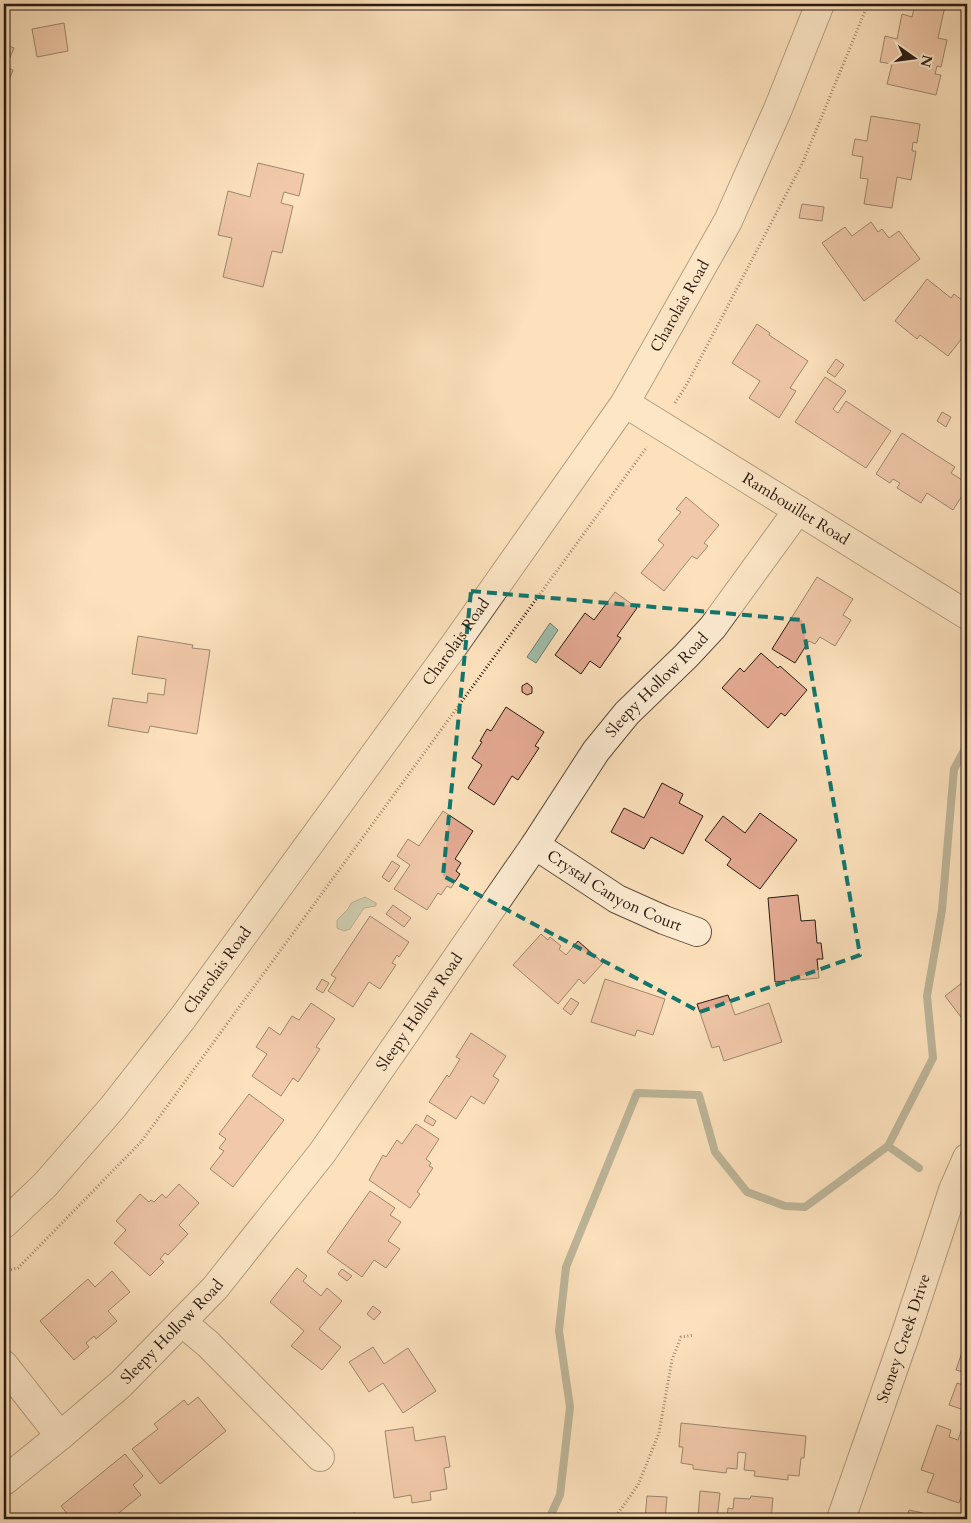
<svg xmlns="http://www.w3.org/2000/svg" width="971" height="1523" font-family="Cardo,serif">
  <rect width="100%" height="100%" fill="#fce1bc"/>
  <filter id="stains"><feTurbulence type="fractalNoise" baseFrequency=".004" numOctaves="4"/><feColorMatrix values="0 0 0 0 .2 0 0 0 0 .09 0 0 0 0 .02 0 0 0 .5 -.17"/></filter>
  <radialGradient id="worn" r=".72"><stop offset=".6" stop-color="#630" stop-opacity="0"/><stop offset="1" stop-color="#630" stop-opacity=".3"/></radialGradient>
  <path fill="#a0beab" stroke="#707c6e" d="M 550,623 L 558,630 L 536,663 L 527,657 Z
    M 365,897 L 376,903 L 376,906 L 364,908 L 350,929 L 344,931 L 337,928 L 337,920 L 348,909 L 351,903 Z"/>
  <g fill="none" stroke-linecap="round" stroke-linejoin="round">
    <path stroke="#707c6e" stroke-width="8" d="M 888,1146 L 919,1168
      M 549,1519 L 560,1495 L 570,1407 L 559,1331 L 566,1267 L 637,1093 L 699,1095 L 715,1152 L 747,1192 L 785,1206 L 805,1207 L 888,1146 L 933,1058 L 927,996 L 942,910 L 954,769 L 967,745"/>
  </g>
  <path fill="#e4aa93" stroke="#281a12" d="M 915,4 L 934,4 L 945,6 L 938,38 L 947,40 L 941,67 L 937,66 L 935,74 L 941,75 L 936,95 L 887,84 L 892,64 L 880,62 L 885,36 L 897,39 L 902,14 L 912,17 Z
    M 64,23 L 68,51 L 37,57 L 32,29 Z
    M 4,44 L 14,48 L 6,67 L 13,70 L 4,93 Z
    M 871,116 L 920,124 L 917,143 L 913,142 L 912,151 L 916,151 L 911,180 L 897,177 L 892,208 L 864,204 L 868,179 L 860,178 L 863,157 L 852,155 L 855,139 L 867,141 Z
    M 258,163 L 304,174 L 299,196 L 284,192 L 281,203 L 293,206 L 282,253 L 272,251 L 263,287 L 223,277 L 232,238 L 218,235 L 228,191 L 250,197 Z
    M 802,204 L 824,207 L 822,221 L 799,218 Z
    M 871,222 L 878,232 L 882,229 L 889,238 L 899,231 L 920,259 L 864,301 L 822,243 L 845,227 L 852,236 Z
    M 927,279 L 951,298 L 954,294 L 967,304 L 967,332 L 948,356 L 920,335 L 917,339 L 895,321 Z
    M 757,324 L 770,333 L 769,335 L 808,361 L 790,388 L 796,391 L 779,418 L 749,398 L 760,381 L 732,363 Z
    M 836,359 L 844,365 L 835,377 L 827,372 Z
    M 825,377 L 846,391 L 833,409 L 838,413 L 846,401 L 891,431 L 866,468 L 795,422 Z
    M 942,412 L 951,417 L 946,427 L 937,421 Z
    M 902,433 L 955,467 L 951,473 L 967,483 L 967,488 L 953,510 L 927,493 L 921,503 L 897,488 L 900,483 L 893,479 L 890,483 L 876,474 Z
    M 686,497 L 719,525 L 704,543 L 708,546 L 697,559 L 692,556 L 664,591 L 641,573 L 664,545 L 658,540 L 681,512 L 676,509 Z
    M 817,577 L 853,599 L 843,615 L 851,620 L 835,646 L 820,637 L 815,644 L 809,641 L 795,663 L 772,649 Z
    M 615,592 L 637,608 L 617,636 L 621,638 L 600,668 L 590,661 L 581,674 L 555,655 L 585,613 L 594,620 Z
    M 138,636 L 193,645 L 192,648 L 210,650 L 197,734 L 150,726 L 148,733 L 108,726 L 113,698 L 147,703 L 148,693 L 164,695 L 166,679 L 132,674 Z
    M 761,653 L 778,668 L 780,666 L 807,690 L 785,716 L 781,713 L 768,728 L 722,688 L 740,668 L 744,672 Z
    M 527,683 L 532,687 L 532,693 L 527,695 L 522,692 L 522,686 Z
    M 506,707 L 544,732 L 535,746 L 539,748 L 518,780 L 512,776 L 494,805 L 468,788 L 482,765 L 472,758 L 482,742 L 480,741 L 487,729 L 491,731 Z
    M 662,783 L 683,794 L 679,803 L 703,816 L 683,854 L 651,837 L 644,849 L 611,832 L 624,808 L 644,818 Z
    M 443,811 L 473,831 L 455,859 L 461,863 L 456,871 L 460,874 L 451,888 L 447,886 L 441,895 L 438,893 L 427,910 L 394,889 L 410,865 L 397,856 L 408,839 L 419,846 Z
    M 760,813 L 797,840 L 760,889 L 727,865 L 731,859 L 705,840 L 723,816 L 745,833 Z
    M 392,861 L 400,866 L 389,882 L 382,877 Z
    M 798,895 L 801,921 L 815,920 L 817,943 L 821,943 L 823,959 L 817,959 L 819,978 L 775,982 L 768,898 Z
    M 393,905 L 411,918 L 404,927 L 386,914 Z
    M 370,916 L 409,942 L 399,957 L 397,955 L 392,963 L 396,965 L 380,989 L 369,982 L 353,1007 L 328,991 L 336,978 L 331,975 Z
    M 541,934 L 548,940 L 550,937 L 561,946 L 559,949 L 566,955 L 578,941 L 603,963 L 584,984 L 579,979 L 558,1004 L 513,965 Z
    M 322,979 L 329,983 L 323,993 L 316,989 Z
    M 605,979 L 665,999 L 653,1035 L 637,1030 L 635,1036 L 591,1022 Z
    M 967,979 L 967,1025 L 945,996 Z
    M 728,995 L 735,1015 L 769,1003 L 782,1042 L 724,1061 L 719,1046 L 712,1048 L 697,1004 Z
    M 571,998 L 579,1003 L 571,1015 L 563,1009 Z
    M 311,1003 L 335,1019 L 316,1047 L 320,1049 L 298,1082 L 293,1078 L 281,1096 L 252,1076 L 267,1054 L 256,1047 L 269,1027 L 280,1035 L 292,1016 L 299,1020 Z
    M 471,1033 L 506,1056 L 493,1076 L 499,1080 L 484,1104 L 471,1096 L 456,1119 L 429,1102 L 447,1075 L 449,1077 L 460,1059 L 456,1057 Z
    M 249,1094 L 284,1120 L 233,1187 L 210,1169 L 224,1151 L 219,1148 L 226,1139 L 219,1134 Z
    M 427,1115 L 436,1121 L 433,1126 L 424,1121 Z
    M 416,1124 L 439,1139 L 426,1159 L 431,1163 L 429,1166 L 433,1168 L 417,1192 L 420,1194 L 410,1208 L 369,1180 L 383,1155 L 386,1157 L 397,1140 L 402,1144 Z
    M 179,1184 L 199,1203 L 179,1225 L 188,1234 L 168,1255 L 165,1253 L 160,1259 L 164,1262 L 150,1276 L 114,1243 L 126,1230 L 116,1221 L 140,1194 L 149,1202 L 151,1200 L 154,1202 L 162,1194 L 166,1198 Z
    M 370,1191 L 395,1208 L 390,1215 L 401,1222 L 388,1241 L 400,1249 L 386,1268 L 374,1260 L 362,1277 L 327,1252 Z
    M 297,1268 L 307,1276 L 303,1281 L 321,1296 L 327,1288 L 342,1301 L 319,1329 L 341,1347 L 322,1370 L 291,1346 L 304,1331 L 270,1302 Z
    M 342,1269 L 352,1276 L 347,1281 L 338,1274 Z
    M 112,1271 L 130,1292 L 108,1311 L 117,1321 L 96,1339 L 94,1336 L 86,1343 L 89,1347 L 74,1360 L 40,1321 L 88,1279 L 95,1287 Z
    M 373,1306 L 381,1312 L 374,1320 L 367,1314 Z
    M 967,1337 L 967,1411 L 949,1405 L 957,1383 L 963,1385 L 967,1373 L 956,1370 Z
    M 373,1347 L 384,1364 L 408,1348 L 436,1391 L 403,1413 L 383,1383 L 369,1392 L 349,1362 Z
    M 198,1397 L 226,1431 L 160,1484 L 132,1449 L 158,1429 L 154,1424 L 184,1400 L 188,1405 Z
    M 681,1423 L 806,1436 L 804,1458 L 801,1458 L 799,1476 L 788,1475 L 788,1480 L 754,1476 L 755,1471 L 744,1470 L 746,1453 L 738,1452 L 737,1469 L 727,1468 L 726,1473 L 693,1469 L 693,1465 L 681,1463 L 683,1447 L 679,1447 Z
    M 937,1425 L 951,1430 L 949,1437 L 958,1440 L 963,1426 L 967,1427 L 967,1486 L 965,1485 L 959,1503 L 927,1492 L 934,1474 L 921,1470 Z
    M 413,1427 L 415,1441 L 445,1436 L 450,1467 L 444,1468 L 447,1489 L 430,1492 L 431,1500 L 412,1503 L 411,1495 L 394,1498 L 385,1431 Z
    M 125,1454 L 143,1476 L 133,1485 L 141,1495 L 115,1516 L 118,1519 L 71,1519 L 61,1506 Z
    M 700,1491 L 720,1493 L 717,1519 L 698,1519 Z
    M 647,1496 L 667,1497 L 665,1519 L 645,1519 Z
    M 751,1496 L 773,1498 L 771,1519 L 727,1519 L 728,1508 L 733,1509 L 734,1498 L 750,1499 Z
    M 909,1510 L 923,1513 L 922,1519 L 907,1519 Z
    M 355,1513 L 355,1518 L 378,1515 L 379,1519 L 324,1519 Z"/>
  <g fill="none" stroke-linecap="round" stroke-linejoin="round">
    <defs>
      <g id="minor">
        <path id="s1" d="M 625,403 L 967,615"/>
        <path id="s2" d="M 535,845 L 617,899 L 664,920 L 697,932"/>
        <path id="s3" d="M 4,1224 L 45,1185 L 113,1107 L 182,1019 L 455,644 L 625,403 L 728,221 L 778,109 L 820,4"/>
        <path d="M 182,1322 L 208,1344 L 320,1457"/>
        <path d="M 4,1365 L 60,1436"/>
        <path id="s4" d="M 4,1481 L 60,1436 L 121,1384 L 215,1288 L 322,1153 L 535,845 L 596,751 L 627,713 L 686,656 L 713,627 L 798,510"/>
        <path id="s5" d="M 841,1519 L 906,1333 L 953,1190 L 967,1158"/>
      </g>
    </defs>
    <use href="#minor" stroke="#5d4c3c" stroke-width="30"/>
    <path stroke="#281a12" stroke-width="3" stroke-dasharray="1 2.5" stroke-linecap="butt" d="M 675,403 L 687,384 L 803,162 L 868,4
      M 4,1271 L 18,1268 L 141,1142 L 647,447
      M 614,1519 L 638,1485 L 659,1433 L 672,1360 L 681,1337 L 694,1335"/>
    <use href="#minor" stroke="#fdecd3" stroke-width="28"/>
  </g>
  <path d="M0 0H971V1523H0ZM 471,591 L 802,620 L 860,955 L 700,1012 L 443,876 Z" fill="#fce1bc" fill-opacity=".55" fill-rule="evenodd"/>
  <path fill="none" stroke="#0f766e" stroke-width="4" stroke-dasharray="10 6" stroke-linejoin="round" d="M 471,591 L 802,620 L 860,955 L 700,1012 L 443,876 Z"/>
  <g text-anchor="middle" dominant-baseline="central" stroke-width="4.5" stroke-linejoin="round" paint-order="stroke">
    <g font-size="16" fill="#281a12" stroke="#fdecd3">
      <text stroke="none"><textPath href="#s3" startOffset="1142">Charolais Road</textPath></text>
      <text stroke="none"><textPath href="#s1" startOffset="201">Rambouillet Road</textPath></text>
      <text stroke="none"><textPath href="#s3" startOffset="738">Charolais Road</textPath></text>
      <text stroke="none"><textPath href="#s4" startOffset="1035">Sleepy Hollow Road</textPath></text>
      <text stroke="none"><textPath href="#s2" startOffset="92">Crystal Canyon Court</textPath></text>
      <text stroke="none"><textPath href="#s3" startOffset="332">Charolais Road</textPath></text>
      <text stroke="none"><textPath href="#s4" startOffset="630">Sleepy Hollow Road</textPath></text>
      <text stroke="none"><textPath href="#s4" startOffset="225">Sleepy Hollow Road</textPath></text>
      <text stroke="none"><textPath href="#s5" startOffset="191">Stoney Creek Drive</textPath></text>
    </g>
  </g>
  <rect width="971" height="1523" fill="none" stroke="#fce1bc" stroke-width="20"/>
  <rect x="5" y="5" width="961" height="1513" fill="none" stroke="#281a12" stroke-width="2.5"/>
  <rect x="10" y="10" width="951" height="1503" fill="none" stroke="#281a12"/>
  <g transform="translate(914 58) rotate(104)" stroke="#fdecd3" stroke-width="4" paint-order="stroke">
  <path d="M0-4L9 19L0 12L-9 19Z" fill="#281a12"/>
  <text y="-8" font-size="14" font-weight="bold" text-anchor="middle" fill="#281a12">N</text>
  </g>
  <rect width="100%" height="100%" filter="url(#stains)"/>
  <rect width="100%" height="100%" fill="url(#worn)"/>
</svg>
